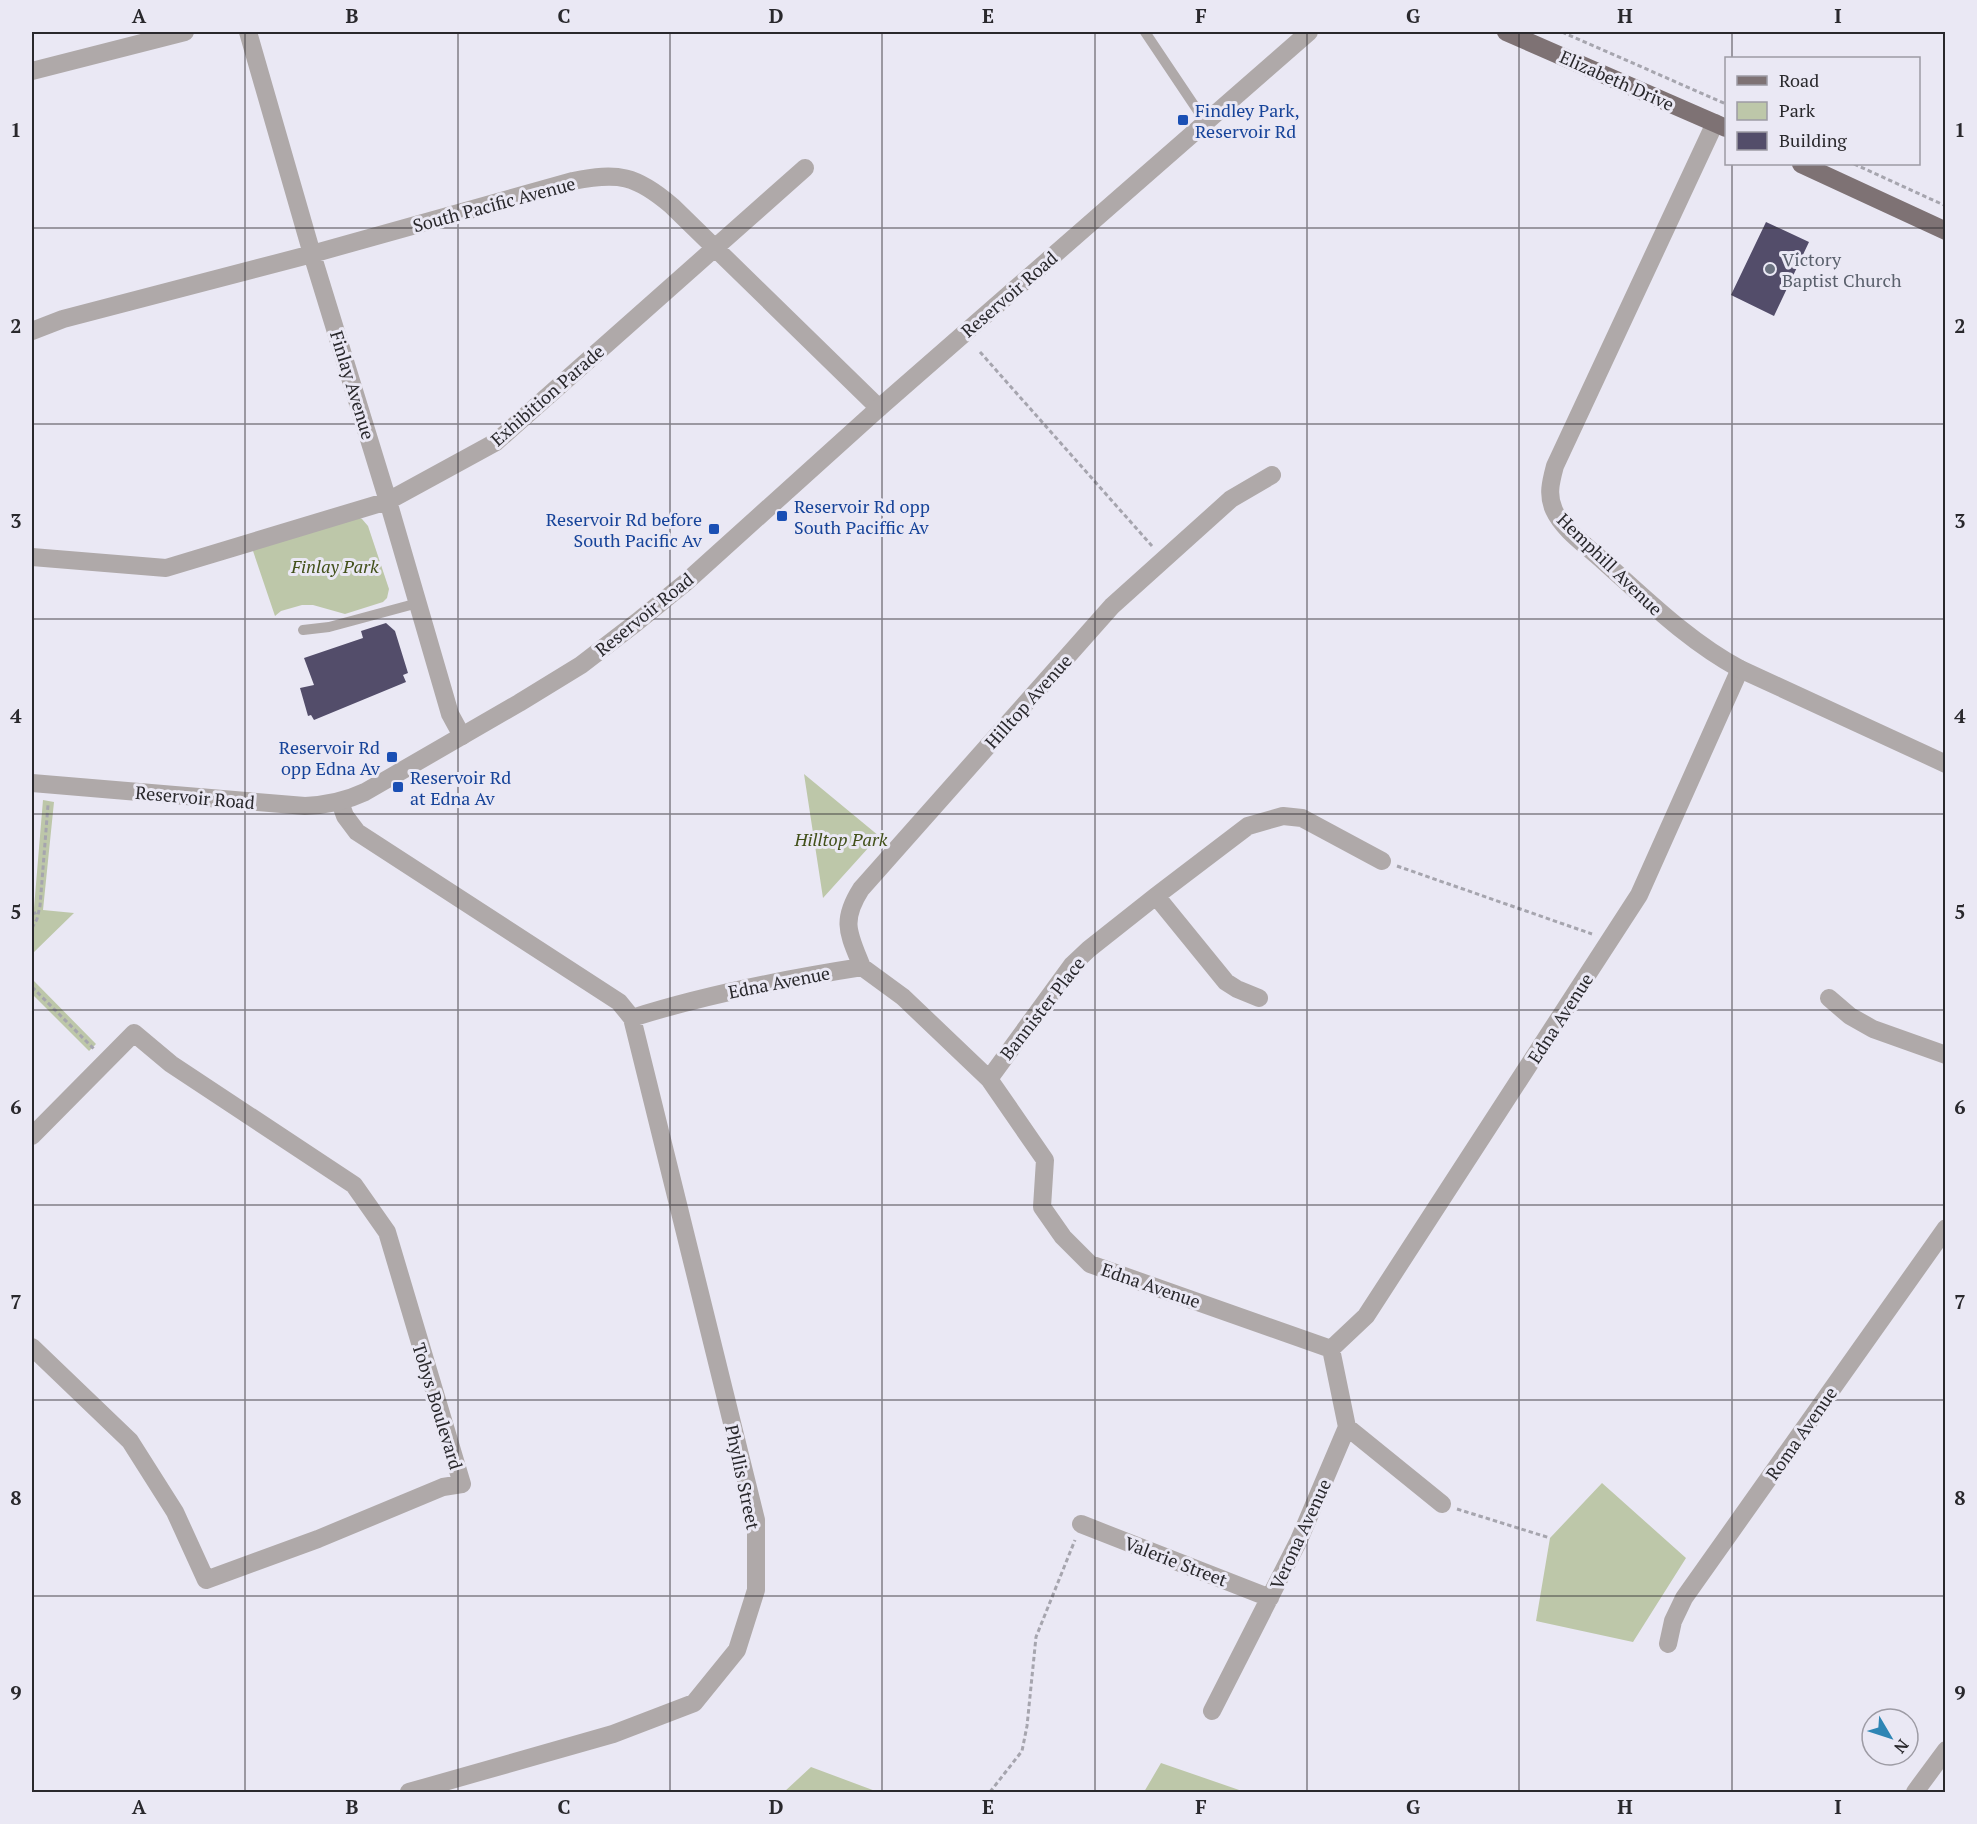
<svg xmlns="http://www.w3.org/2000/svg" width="1977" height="1824" font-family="'PT Serif',serif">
  <rect width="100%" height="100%" fill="#eae8f4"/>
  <path fill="#bdc7a9" d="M 356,516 L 362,519 L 368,526 L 389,589 L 387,598 L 383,602 L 345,614 L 313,605 L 302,605 L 281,611 L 275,616 L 251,545 Z
    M 804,774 L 879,836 L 823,898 Z
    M 43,800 L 54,802 L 43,910 L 74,913 L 32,954 L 32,908 L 34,908 Z
    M 32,979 L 96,1044 L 89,1051 L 32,994 Z
    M 1602,1483 L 1686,1558 L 1633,1642 L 1536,1621 L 1550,1538 Z
    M 1161,1763 L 1245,1792 L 1144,1792 Z
    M 811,1767 L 878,1792 L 784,1792 Z"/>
  <path fill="#534d6a" d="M 1766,222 L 1809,242 L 1774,316 L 1731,295 Z
    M 386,623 L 395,631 L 408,673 L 403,675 L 406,682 L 314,720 L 311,715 L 308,716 L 300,688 L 314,685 L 304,658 L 363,638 L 361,631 Z"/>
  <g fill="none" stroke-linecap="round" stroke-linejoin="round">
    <path stroke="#a6a5ae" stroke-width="3" stroke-dasharray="4.5 3" stroke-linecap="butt" d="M 1562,32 L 1726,104
      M 1854,164 L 1946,206
      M 980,352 L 1152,546
      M 1397,866 L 1592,934
      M 32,914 L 38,912
      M 32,928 L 37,919 L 40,906 L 48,805
      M 32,987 L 94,1049
      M 1457,1509 L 1550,1538
      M 990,1792 L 1022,1751 L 1027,1726 L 1036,1637 L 1075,1540"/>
    <path stroke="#afa9a9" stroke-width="10" d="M 1145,32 L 1206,123
      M 303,630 L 329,627 L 418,603"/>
    <path stroke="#afa9a9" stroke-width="18" d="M 248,32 L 312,254 L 388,501 L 450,714 L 462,736
      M 32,71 L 185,32
      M 32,331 L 63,319 L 312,254 L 573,181 C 618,172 636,175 672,206 L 879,408
      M 32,557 L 166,568 L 388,501 L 496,442 L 805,168
      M 340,802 L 345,816 L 357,832 L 619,1002 L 632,1018 C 707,994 785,979 862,967 L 903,997 L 989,1079 L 1045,1160 L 1042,1207 L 1063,1237 L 1090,1264 L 1331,1349
      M 1156,896 L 1226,982 L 1237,989 L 1259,998
      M 862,967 C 849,934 840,922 861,889 L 1112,606 L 1231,499 L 1272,475
      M 1829,998 L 1850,1016 L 1873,1029 L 1946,1055
      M 989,1079 L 1072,965 L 1089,949 L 1156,896 L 1248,826 L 1283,816 L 1302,818 L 1382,861
      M 32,1136 L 134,1033 L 171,1064 L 354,1185 L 387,1232 L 462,1484 L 443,1487 L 318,1539 L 206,1580 L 175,1512 L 130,1441 L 32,1347
      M 1331,1349 L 1366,1316 L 1639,895 L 1740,669
      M 1347,1427 L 1442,1504
      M 1081,1524 L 1270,1598
      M 1668,1644 L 1673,1621 L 1684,1598 L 1946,1228
      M 1212,1711 L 1299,1540 L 1347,1427 L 1331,1349
      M 409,1792 L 613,1734 L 694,1703 L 737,1650 L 756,1590 L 756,1520 L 632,1018
      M 1915,1792 L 1946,1750"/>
    <path stroke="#afa9a9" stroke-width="18" d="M 1715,123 L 1555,466 C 1551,481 1547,495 1554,510 C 1563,530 1587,546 1602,560 C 1646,599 1688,641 1740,669 L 1946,764
      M 32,783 L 305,806 C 327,805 346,801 365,792 L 519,703 L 581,665 L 637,622 L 685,583 L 879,408 L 1309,32"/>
    <path stroke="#7e7274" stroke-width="18" d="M 1506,32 L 1726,128
      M 1801,164 L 1946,231"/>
  </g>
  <path fill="none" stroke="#29282c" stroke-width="1.5" stroke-opacity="0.55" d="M 245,32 L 245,1792M 458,32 L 458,1792M 670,32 L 670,1792M 882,32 L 882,1792M 1095,32 L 1095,1792M 1307,32 L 1307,1792M 1519,32 L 1519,1792M 1732,32 L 1732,58M 1732,164 L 1732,1792M 32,228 L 1946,228M 32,424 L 1946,424M 32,619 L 1946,619M 32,814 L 1946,814M 32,1010 L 1946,1010M 32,1205 L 1946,1205M 32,1400 L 1946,1400M 32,1596 L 1946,1596"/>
  <g fill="#1a4fb4" stroke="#eae8f4" stroke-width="2">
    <rect x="1177" y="114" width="12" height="12" rx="3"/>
    <rect x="776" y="510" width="12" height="12" rx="3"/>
    <rect x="708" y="523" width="12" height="12" rx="3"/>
    <rect x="386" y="751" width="12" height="12" rx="3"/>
    <rect x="392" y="781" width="12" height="12" rx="3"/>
  </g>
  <circle fill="#6b7280" stroke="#eae8f4" stroke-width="2" cx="1770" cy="269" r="6"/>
  <g text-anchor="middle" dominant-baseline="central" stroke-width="6" stroke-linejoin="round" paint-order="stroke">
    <g font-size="18" fill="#29282c" stroke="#eae8f4">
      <text transform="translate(1617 80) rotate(24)">Elizabeth Drive</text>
      <text transform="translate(494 204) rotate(-15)">South Pacific Avenue</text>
      <text transform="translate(1009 294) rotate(-41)">Reservoir Road</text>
      <text transform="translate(353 385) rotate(73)">Finlay Avenue</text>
      <text transform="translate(547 395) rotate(-41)">Exhibition Parade</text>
      <text transform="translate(1610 564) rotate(44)">Hemphill Avenue</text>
      <text transform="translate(644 614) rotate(-39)">Reservoir Road</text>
      <text transform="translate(1028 701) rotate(-48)">Hilltop Avenue</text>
      <text transform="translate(195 797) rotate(5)">Reservoir Road</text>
      <text transform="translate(779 982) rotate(-11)">Edna Avenue</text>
      <text transform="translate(1042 1008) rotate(-52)">Bannister Place</text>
      <text transform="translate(1560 1018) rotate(-57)">Edna Avenue</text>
      <text transform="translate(1151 1285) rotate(19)">Edna Avenue</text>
      <text transform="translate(438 1406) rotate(73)">Tobys Boulevard</text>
      <text transform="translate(1801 1433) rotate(-55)">Roma Avenue</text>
      <text transform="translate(743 1477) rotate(78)">Phyllis Street</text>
      <text transform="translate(1300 1534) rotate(-65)">Verona Avenue</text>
      <text transform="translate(1176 1561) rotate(21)">Valerie Street</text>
    </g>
    <g font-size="18" fill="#164399" stroke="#eae8f4" text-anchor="start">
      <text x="1195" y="110">Findley Park,<tspan x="1195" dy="21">Reservoir Rd</tspan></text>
      <text x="794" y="506">Reservoir Rd opp<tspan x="794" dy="21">South Paciffic Av</tspan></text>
      <text x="702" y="519" text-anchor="end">Reservoir Rd before<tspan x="702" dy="21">South Pacific Av</tspan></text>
      <text x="380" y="747" text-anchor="end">Reservoir Rd<tspan x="380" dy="21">opp Edna Av</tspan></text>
      <text x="410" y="777">Reservoir Rd<tspan x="410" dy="21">at Edna Av</tspan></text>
    </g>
    <g font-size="18" fill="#5b616d" stroke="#eae8f4" text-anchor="start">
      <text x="1782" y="259">Victory<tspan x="1782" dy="21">Baptist Church</tspan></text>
    </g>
    <g font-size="18" font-style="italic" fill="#42501a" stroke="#eae8f4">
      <text x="335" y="566">Finlay Park</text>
      <text x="841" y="839">Hilltop Park</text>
    </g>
  </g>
  <rect width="1977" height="1824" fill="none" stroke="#eae8f4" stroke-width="66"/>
  <rect x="1725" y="57" width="195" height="108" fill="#eae8f4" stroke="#9d9ba4" stroke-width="1.5"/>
  <rect x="1737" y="76" width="30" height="9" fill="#7e7274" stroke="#9d9ba4" stroke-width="1.5"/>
  <text x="1779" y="87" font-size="18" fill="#29282c">Road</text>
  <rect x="1737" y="102" width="30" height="18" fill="#bdc7a9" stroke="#9d9ba4" stroke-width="1.5"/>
  <text x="1779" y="117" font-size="18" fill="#29282c">Park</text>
  <rect x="1737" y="132" width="30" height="18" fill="#534d6a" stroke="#9d9ba4" stroke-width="1.5"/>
  <text x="1779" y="147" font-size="18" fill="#29282c">Building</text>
  <g transform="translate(1890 1737) rotate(129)"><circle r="28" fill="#eae8f4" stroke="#9d9ba4" stroke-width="1.5"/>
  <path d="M0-4.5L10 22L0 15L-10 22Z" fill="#2e85b4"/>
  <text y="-9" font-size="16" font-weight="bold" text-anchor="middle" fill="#29282c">N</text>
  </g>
  <rect x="33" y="33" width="1911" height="1758" fill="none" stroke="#29282c" stroke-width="2"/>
  <g font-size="20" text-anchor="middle" font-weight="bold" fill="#29282c">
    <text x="139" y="23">A</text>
    <text x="352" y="23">B</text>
    <text x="564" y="23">C</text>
    <text x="776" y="23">D</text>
    <text x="988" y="23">E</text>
    <text x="1201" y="23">F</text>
    <text x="1413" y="23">G</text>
    <text x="1625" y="23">H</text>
    <text x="1838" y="23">I</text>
    <text x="16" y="137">1</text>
    <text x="1960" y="137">1</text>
    <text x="16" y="333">2</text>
    <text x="1960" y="333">2</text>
    <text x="16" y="528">3</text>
    <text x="1960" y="528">3</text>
    <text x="16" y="723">4</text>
    <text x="1960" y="723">4</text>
    <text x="16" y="919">5</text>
    <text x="1960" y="919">5</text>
    <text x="16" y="1114">6</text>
    <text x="1960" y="1114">6</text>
    <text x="16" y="1309">7</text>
    <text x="1960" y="1309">7</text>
    <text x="16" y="1505">8</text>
    <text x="1960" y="1505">8</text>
    <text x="16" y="1700">9</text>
    <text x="1960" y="1700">9</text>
    <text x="139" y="1814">A</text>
    <text x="352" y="1814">B</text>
    <text x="564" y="1814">C</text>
    <text x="776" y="1814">D</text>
    <text x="988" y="1814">E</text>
    <text x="1201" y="1814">F</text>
    <text x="1413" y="1814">G</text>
    <text x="1625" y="1814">H</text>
    <text x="1838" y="1814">I</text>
  </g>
</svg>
